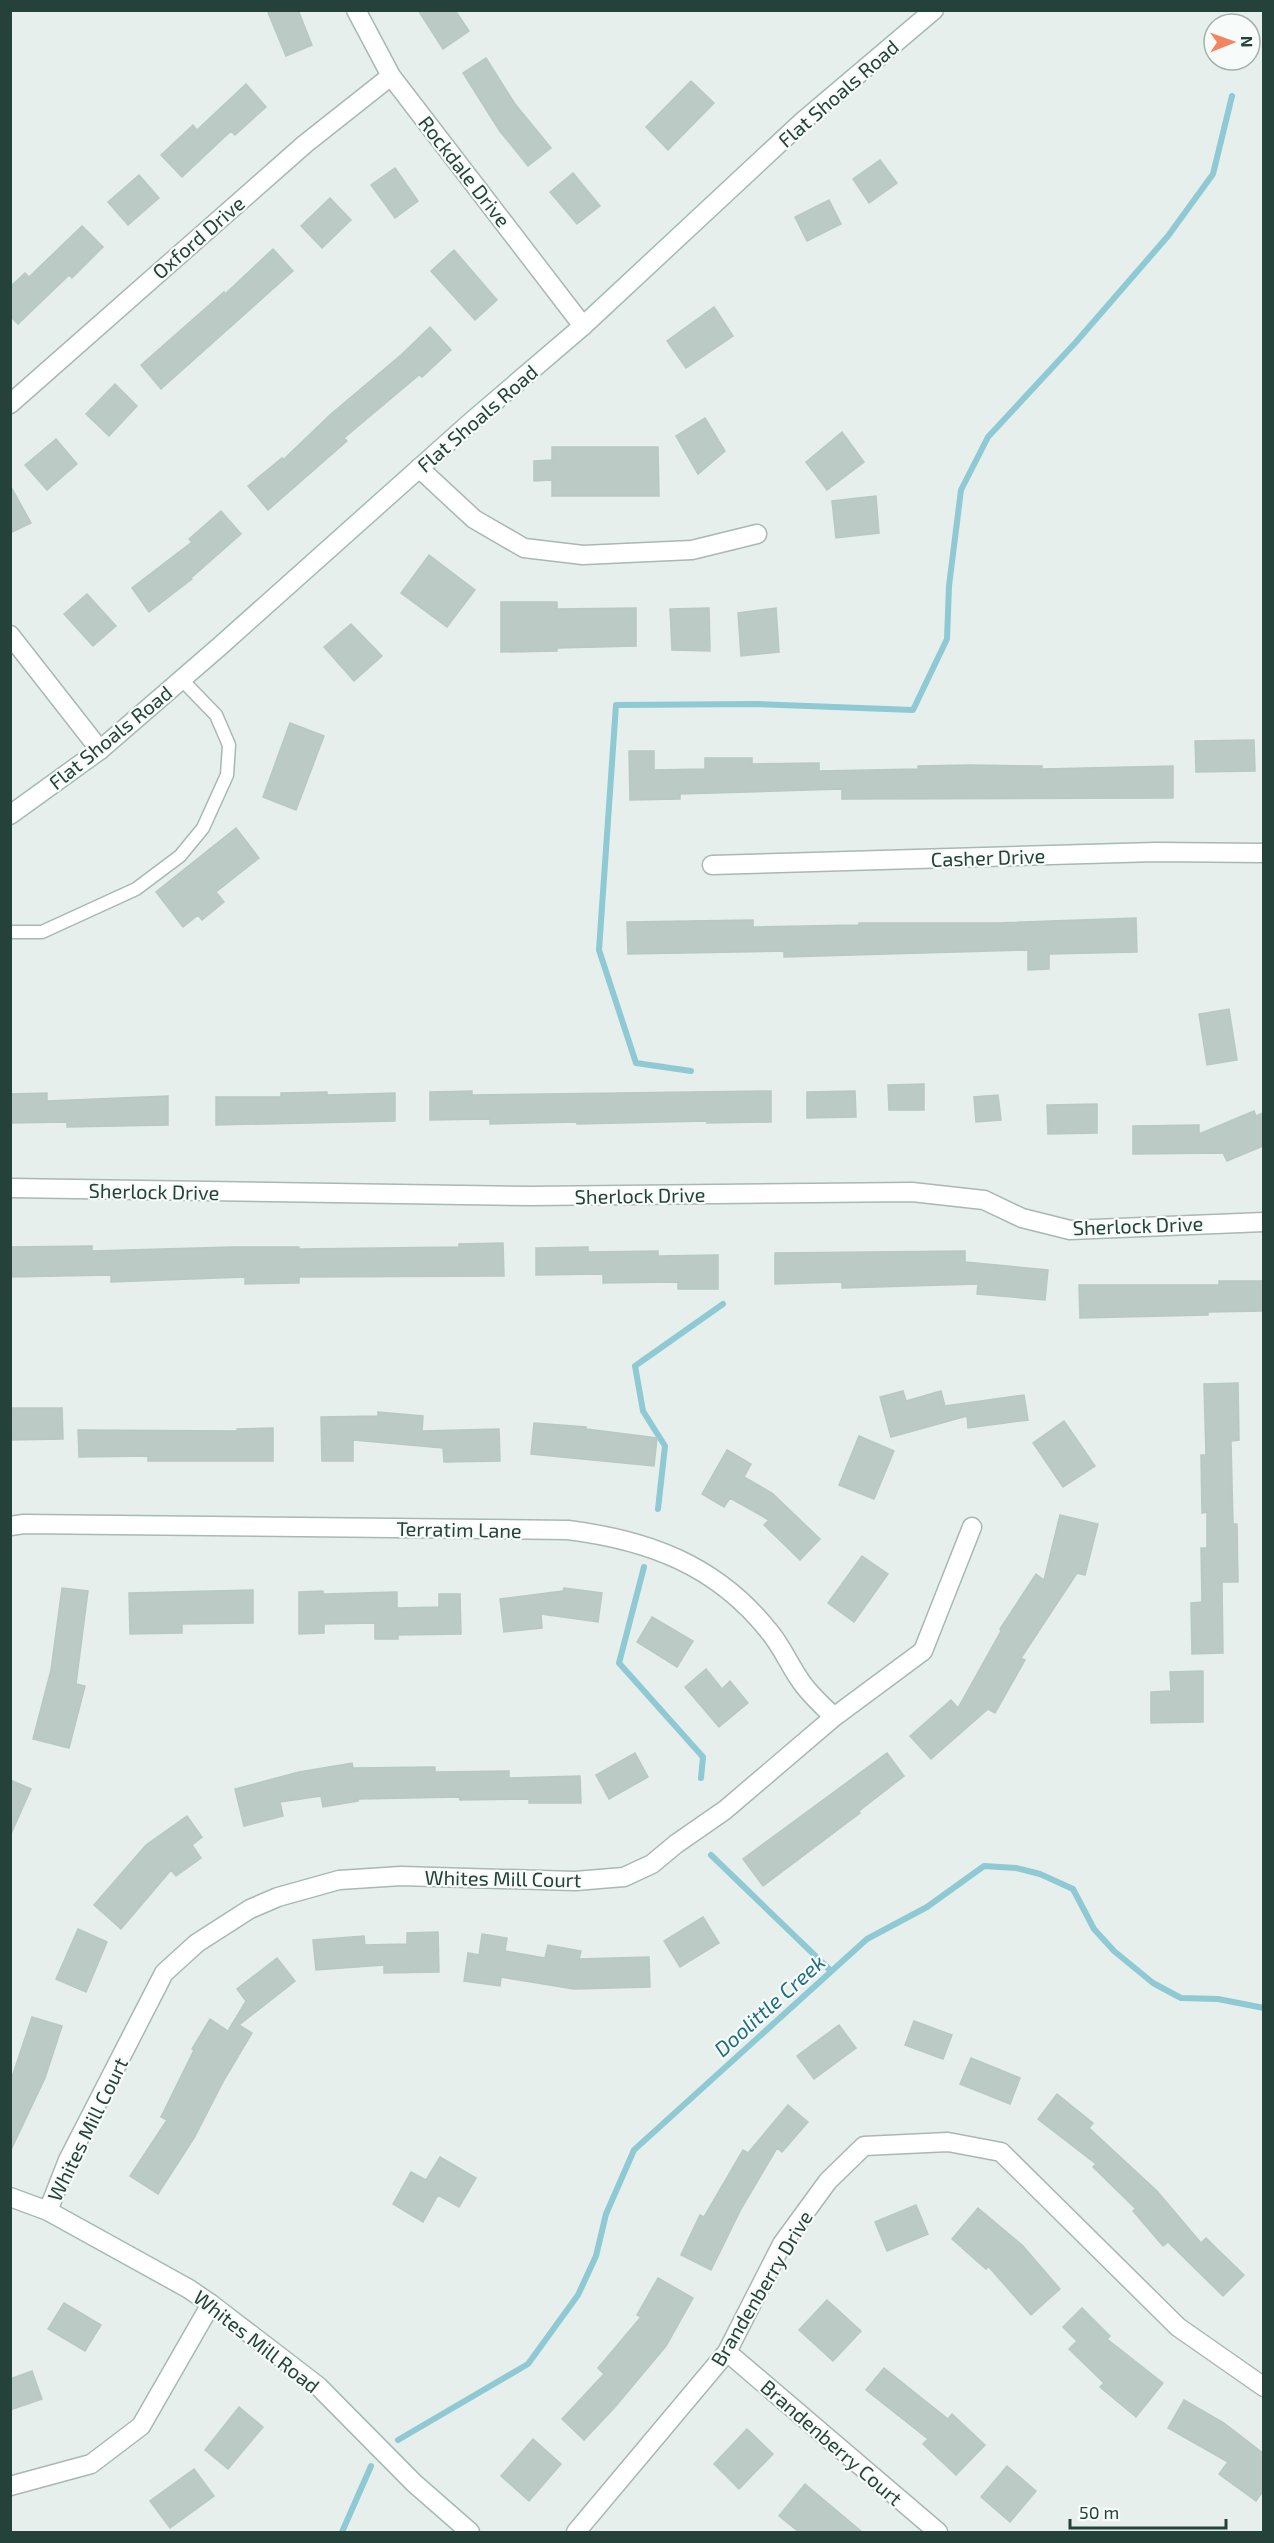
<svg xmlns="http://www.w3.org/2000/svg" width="1274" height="2543" font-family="'Exo 2',sans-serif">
  <rect width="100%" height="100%" fill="#e6efeb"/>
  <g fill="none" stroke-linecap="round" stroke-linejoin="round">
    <path stroke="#8ec9d4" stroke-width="6" d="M 691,1071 L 636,1063 L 599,950 L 616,705 L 757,704 L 913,710 L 947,639 L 949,586 L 961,490 L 988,437 L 1076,342 L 1168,236 L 1213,174 L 1232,96
      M 658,1509 L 665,1446 L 643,1411 L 635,1366 L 723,1304
      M 644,1567 L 619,1663 L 703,1757 L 701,1778
      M 711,1855 L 831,1971
      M 398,2440 L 528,2364 L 578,2295 L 596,2256 L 606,2214 L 634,2150 L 867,1939 L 927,1907 L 984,1866 L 1016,1868 L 1040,1874 L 1073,1889 L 1094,1929 L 1114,1951 L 1153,1983 L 1181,1998 L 1218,1999 L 1264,2008
      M 342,2532 L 371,2466"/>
  </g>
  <path fill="#bbcac4" stroke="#b8c9c2" stroke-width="1.5" d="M 267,10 L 298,10 L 312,45 L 286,56 Z
    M 418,10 L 455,10 L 469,31 L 443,49 Z
    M 486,58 L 515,104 L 551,148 L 528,166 L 499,130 L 463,73 Z
    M 691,81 L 714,103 L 668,150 L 646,127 Z
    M 246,84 L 266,107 L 235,135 L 231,131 L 182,177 L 161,155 L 193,125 L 197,130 Z
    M 880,160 L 897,183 L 869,203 L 853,179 Z
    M 395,168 L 418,201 L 395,218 L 371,185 Z
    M 573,173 L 600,206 L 577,224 L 550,192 Z
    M 139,175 L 159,198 L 128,225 L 108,202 Z
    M 330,198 L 351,220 L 322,248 L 301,226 Z
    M 829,200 L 841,224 L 807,241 L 795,217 Z
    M 82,226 L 103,247 L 72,278 L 69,275 L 18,324 L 10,316 L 10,287 L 25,273 L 29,277 Z
    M 273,249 L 293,271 L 161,389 L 141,365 L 224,292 L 225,294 Z
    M 454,250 L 497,300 L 475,320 L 431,271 Z
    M 714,307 L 733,336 L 686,368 L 667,341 Z
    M 430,327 L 451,350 L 422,377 L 419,375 L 344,438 L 347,441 L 268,510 L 248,486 L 282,458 L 283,460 L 331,414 L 401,355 Z
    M 115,384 L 137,406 L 109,436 L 86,414 Z
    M 705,418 L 725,451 L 698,474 L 676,436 Z
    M 842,432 L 864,462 L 827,490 L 806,462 Z
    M 56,439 L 77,464 L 47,490 L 25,465 Z
    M 552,447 L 658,447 L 659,496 L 552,496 L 552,480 L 534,481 L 534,461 L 552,460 Z
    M 10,485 L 31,523 L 10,533 Z
    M 876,496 L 879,533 L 836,538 L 832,501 Z
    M 221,511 L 241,534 L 191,578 L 192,579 L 149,612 L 132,588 L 192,542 L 189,539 Z
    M 429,555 L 475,590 L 447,627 L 401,593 Z
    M 87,594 L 116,626 L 93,646 L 64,614 Z
    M 501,602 L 557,602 L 557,609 L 636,608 L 636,646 L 557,648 L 557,651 L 501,652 Z
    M 709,608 L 710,651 L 672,650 L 670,609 Z
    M 776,608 L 779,652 L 741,656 L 738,613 Z
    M 351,624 L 382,656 L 354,681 L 324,647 Z
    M 290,723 L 324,736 L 296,810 L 263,797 Z
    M 1254,740 L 1255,771 L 1196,772 L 1195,741 Z
    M 629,751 L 654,751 L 654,770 L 705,769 L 705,758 L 752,758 L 752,764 L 819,763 L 819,771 L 918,769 L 918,766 L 969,765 L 1042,766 L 1042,769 L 1173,766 L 1173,798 L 842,799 L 842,789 L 680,794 L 680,799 L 630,800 Z
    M 236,828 L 259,858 L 216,892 L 224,902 L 202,920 L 198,915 L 183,927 L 156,892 Z
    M 1136,918 L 1137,952 L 1049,954 L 1049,969 L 1028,970 L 1028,950 L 784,957 L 784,951 L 628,954 L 627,922 L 753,920 L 753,927 L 859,925 L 859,923 L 998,923 Z
    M 1229,1009 L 1237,1060 L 1207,1065 L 1199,1014 Z
    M 924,1084 L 924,1110 L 889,1110 L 888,1085 Z
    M 472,1091 L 472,1095 L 771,1091 L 771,1122 L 707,1123 L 707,1121 L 577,1124 L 577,1122 L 490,1124 L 490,1119 L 430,1120 L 430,1092 Z
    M 855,1091 L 856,1117 L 807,1118 L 807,1092 Z
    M 327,1092 L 327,1095 L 395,1093 L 395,1121 L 216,1125 L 216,1097 L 281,1097 L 281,1093 Z
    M 47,1093 L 47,1101 L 168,1096 L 168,1125 L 67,1127 L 67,1122 L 10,1123 L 10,1094 Z
    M 998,1095 L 1001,1120 L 976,1122 L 974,1097 Z
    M 1097,1104 L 1097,1133 L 1048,1134 L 1047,1105 Z
    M 1254,1111 L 1256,1116 L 1263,1113 L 1263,1146 L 1227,1161 L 1223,1153 L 1133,1154 L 1133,1126 L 1199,1125 L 1199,1134 Z
    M 503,1243 L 504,1276 L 299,1277 L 299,1283 L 245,1284 L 245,1277 L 111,1282 L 111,1275 L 10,1277 L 10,1247 L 92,1246 L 92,1251 L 233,1247 L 299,1247 L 299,1249 L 459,1247 L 459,1244 Z
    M 588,1247 L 588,1252 L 658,1251 L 658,1256 L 718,1255 L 718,1289 L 678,1289 L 678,1282 L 603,1283 L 603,1274 L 536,1275 L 536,1248 Z
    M 965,1251 L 965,1262 L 1048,1270 L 1045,1300 L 977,1294 L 978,1284 L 842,1288 L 842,1282 L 775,1284 L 775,1253 Z
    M 1219,1281 L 1263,1281 L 1263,1311 L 1208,1312 L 1208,1315 L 1080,1318 L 1079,1285 L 1219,1285 Z
    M 1238,1383 L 1239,1440 L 1231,1441 L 1233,1524 L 1237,1524 L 1238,1582 L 1222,1582 L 1223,1653 L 1192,1654 L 1191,1603 L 1202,1602 L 1201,1548 L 1207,1548 L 1207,1512 L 1202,1513 L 1201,1455 L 1206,1455 L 1204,1384 Z
    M 903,1391 L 906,1401 L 941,1391 L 945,1406 L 1024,1395 L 1028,1420 L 968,1428 L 967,1416 L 891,1437 L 880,1397 Z
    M 10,1408 L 62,1408 L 63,1439 L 10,1440 Z
    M 378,1412 L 423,1416 L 422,1431 L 499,1429 L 500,1461 L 444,1462 L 443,1448 L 353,1440 L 353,1461 L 322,1461 L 321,1417 L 378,1416 Z
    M 1064,1421 L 1095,1466 L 1063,1487 L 1033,1443 Z
    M 534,1423 L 586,1427 L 586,1429 L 657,1438 L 654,1466 L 531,1454 Z
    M 273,1428 L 273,1461 L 148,1461 L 148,1456 L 79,1457 L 78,1430 L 237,1431 L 237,1429 Z
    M 859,1436 L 894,1451 L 874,1499 L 839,1485 Z
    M 727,1450 L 751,1464 L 744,1477 L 772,1493 L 820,1539 L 800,1560 L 764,1525 L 769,1520 L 730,1498 L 724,1507 L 702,1494 Z
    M 1060,1515 L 1098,1524 L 1085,1575 L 1077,1573 L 1021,1658 L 1025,1660 L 995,1713 L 988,1709 L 931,1759 L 910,1736 L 951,1700 L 958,1708 L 1001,1631 L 1000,1629 L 1036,1574 L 1044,1580 Z
    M 862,1556 L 888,1574 L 854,1622 L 828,1603 Z
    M 62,1588 L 88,1591 L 76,1684 L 85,1686 L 69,1748 L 33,1739 L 51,1670 Z
    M 564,1588 L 602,1593 L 598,1622 L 541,1614 L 542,1628 L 504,1632 L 500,1599 L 563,1591 Z
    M 253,1590 L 253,1623 L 182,1624 L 182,1633 L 130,1634 L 129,1593 Z
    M 323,1591 L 323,1594 L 397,1592 L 397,1608 L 439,1607 L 439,1594 L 460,1594 L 461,1634 L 398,1635 L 398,1639 L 375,1639 L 375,1623 L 324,1624 L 324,1633 L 299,1634 L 299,1592 Z
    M 652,1617 L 693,1641 L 677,1667 L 637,1642 Z
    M 706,1669 L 722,1689 L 730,1681 L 748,1703 L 719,1727 L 685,1687 Z
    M 1203,1671 L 1203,1722 L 1151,1723 L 1151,1692 L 1171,1691 L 1170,1672 Z
    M 635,1753 L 648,1777 L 609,1799 L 596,1775 Z
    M 887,1753 L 904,1776 L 859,1811 L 860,1813 L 763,1886 L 743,1859 Z
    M 352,1763 L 353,1768 L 435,1767 L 435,1772 L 509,1771 L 509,1778 L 580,1776 L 581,1803 L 529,1803 L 529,1799 L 460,1800 L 459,1797 L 358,1799 L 358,1801 L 323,1807 L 321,1796 L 280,1802 L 283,1816 L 244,1826 L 235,1789 L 299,1772 Z
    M 10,1780 L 31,1789 L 10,1836 Z
    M 187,1816 L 202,1837 L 192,1845 L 201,1858 L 176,1876 L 171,1870 L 121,1929 L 94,1905 L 146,1845 Z
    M 703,1917 L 719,1943 L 680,1967 L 664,1941 Z
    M 78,1929 L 107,1942 L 86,1992 L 56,1979 Z
    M 438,1932 L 439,1972 L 384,1973 L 384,1965 L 316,1970 L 313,1940 L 364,1936 L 365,1945 L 407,1944 L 407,1933 Z
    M 482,1934 L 507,1938 L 505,1951 L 545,1958 L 548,1945 L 581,1951 L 579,1959 L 649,1957 L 650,1987 L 574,1989 L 501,1977 L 500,1986 L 464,1981 L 468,1953 L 479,1955 Z
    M 277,1958 L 295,1981 L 239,2025 L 252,2033 L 224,2080 L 194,2138 L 158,2194 L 130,2176 L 167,2120 L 161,2117 L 194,2050 L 192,2049 L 210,2019 L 228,2031 L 246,2001 L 237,1989 Z
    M 32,2017 L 62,2026 L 45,2078 L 10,2152 L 10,2083 Z
    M 914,2021 L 952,2035 L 943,2059 L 905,2045 Z
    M 839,2025 L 856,2048 L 814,2079 L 797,2056 Z
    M 971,2058 L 1020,2078 L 1010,2104 L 960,2084 Z
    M 1057,2094 L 1093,2123 L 1089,2128 L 1157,2191 L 1201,2243 L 1206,2238 L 1244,2275 L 1223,2296 L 1168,2242 L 1163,2246 L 1133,2211 L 1136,2209 L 1093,2167 L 1096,2164 L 1038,2119 Z
    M 788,2105 L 808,2122 L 782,2152 L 777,2148 L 741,2209 L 711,2270 L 681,2255 L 700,2215 L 704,2217 L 743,2150 L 748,2153 Z
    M 440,2157 L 476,2178 L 459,2207 L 438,2195 L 423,2222 L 393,2204 L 411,2172 L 426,2180 Z
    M 916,2205 L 928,2234 L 887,2251 L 875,2222 Z
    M 978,2208 L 1023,2246 L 1060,2289 L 1031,2315 L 988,2266 L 986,2269 L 952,2239 Z
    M 658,2278 L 693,2298 L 666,2346 L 615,2407 L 584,2440 L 562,2419 L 604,2374 L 598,2368 L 641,2317 L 637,2315 Z
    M 827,2300 L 861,2331 L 833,2361 L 799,2330 Z
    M 64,2303 L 101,2325 L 85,2351 L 48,2329 Z
    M 1082,2308 L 1110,2336 L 1107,2339 L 1163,2383 L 1136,2417 L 1100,2387 L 1104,2383 L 1069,2349 L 1077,2341 L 1063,2327 Z
    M 884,2368 L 948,2419 L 952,2414 L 985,2445 L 956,2475 L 923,2444 L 928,2439 L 866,2390 Z
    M 32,2371 L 42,2399 L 10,2410 L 10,2379 Z
    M 1184,2400 L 1224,2423 L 1263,2453 L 1263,2491 L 1256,2501 L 1219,2474 L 1228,2462 L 1168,2428 Z
    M 239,2407 L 263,2427 L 228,2469 L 205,2450 Z
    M 747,2429 L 773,2454 L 739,2489 L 714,2464 Z
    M 533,2439 L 561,2464 L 529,2501 L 501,2476 Z
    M 1007,2466 L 1036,2491 L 1010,2522 L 981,2497 Z
    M 194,2469 L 214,2496 L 170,2528 L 150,2501 Z
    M 805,2484 L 862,2532 L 799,2532 L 779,2516 Z"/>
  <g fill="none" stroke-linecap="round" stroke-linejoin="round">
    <defs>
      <path id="lane" d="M 10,932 L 42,932 L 136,889 L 180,856 L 203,828 L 227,775 L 229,745 L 216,715 L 181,679"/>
      <path id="street" d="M 356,10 L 391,76 L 583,326
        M 10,404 L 305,144 L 391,76
        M 419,468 L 474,519 L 524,548 L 583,555 L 692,550 L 757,534
        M 10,635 L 100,750
        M 712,865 L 1156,852 L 1264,853
        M 10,1188 L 531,1196 L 912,1192 L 984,1200 L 1022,1218 L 1070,1230 L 1264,1222
        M 10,1526 L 24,1524 L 568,1530 C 648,1540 716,1565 768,1630 C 781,1645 789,1664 800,1680 C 809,1694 823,1706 834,1717
        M 48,2211 L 68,2160 L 164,1973 L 197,1943 L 250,1909 L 278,1897 L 339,1880 L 401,1876 L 575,1881 L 624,1877 L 652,1864 L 676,1844 L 725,1810 L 834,1717 L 923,1651 L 972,1527
        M 727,2352 L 938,2532
        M 10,2486 L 91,2464 L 141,2426 L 211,2304
        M 576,2532 L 727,2352 L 782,2244 L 828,2181 L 864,2146 L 948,2142 L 1001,2152 L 1178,2327 L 1264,2387"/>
      <path id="secondary" d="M 10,815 L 100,750 L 219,647 L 472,421 L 583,326 L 803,121 L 934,10
        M 10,2197 L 48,2211 L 189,2289 L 211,2304 L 318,2386 L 414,2483 L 470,2532"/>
    </defs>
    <use href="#lane" stroke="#a8b8b2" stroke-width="15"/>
    <use href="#street" stroke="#a8b8b2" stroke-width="21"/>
    <use href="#secondary" stroke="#a4bbb3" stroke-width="21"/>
    <use href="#lane" stroke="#fff" stroke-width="12"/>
    <use href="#street" stroke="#fff" stroke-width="18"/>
    <use href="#secondary" stroke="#fff" stroke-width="18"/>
  </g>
  <g text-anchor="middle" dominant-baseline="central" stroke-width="4.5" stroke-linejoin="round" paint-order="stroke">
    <g font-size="20" fill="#24423a" stroke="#f7fbf9">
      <text transform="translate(838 93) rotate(-41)">Flat Shoals Road</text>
      <text transform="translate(465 171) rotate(52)">Rockdale Drive</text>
      <text transform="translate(198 237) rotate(-41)">Oxford Drive</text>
      <text transform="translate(477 418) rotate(-41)">Flat Shoals Road</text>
      <text transform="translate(110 737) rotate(-39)">Flat Shoals Road</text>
      <text transform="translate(988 857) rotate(-2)">Casher Drive</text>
      <text transform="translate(154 1191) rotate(1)">Sherlock Drive</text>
      <text transform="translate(640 1195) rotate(-1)">Sherlock Drive</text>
      <text transform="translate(1138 1225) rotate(-2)">Sherlock Drive</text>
      <text transform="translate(459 1529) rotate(1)">Terratim Lane</text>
      <text transform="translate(503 1878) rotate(1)">Whites Mill Court</text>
      <text transform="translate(87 2129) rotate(-64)">Whites Mill Court</text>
      <text transform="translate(761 2288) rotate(-59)">Brandenberry Drive</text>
      <text transform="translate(257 2341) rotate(38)">Whites Mill Road</text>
      <text transform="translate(832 2442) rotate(41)">Brandenberry Court</text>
    </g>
    <g font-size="21" font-style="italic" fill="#1c6f80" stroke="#f7fbf9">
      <text transform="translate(769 2005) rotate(-42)">Doolittle Creek</text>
    </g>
  </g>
  <rect width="1274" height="2543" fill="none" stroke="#24423a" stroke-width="24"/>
  <g transform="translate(1232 42) rotate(89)"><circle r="28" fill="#f7fbf9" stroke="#a3b1ad" stroke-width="1.5"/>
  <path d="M0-4.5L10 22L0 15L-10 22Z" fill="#f4845f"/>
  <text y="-9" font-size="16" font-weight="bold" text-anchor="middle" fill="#24423a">N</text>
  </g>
  <path d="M1070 2519v9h156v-9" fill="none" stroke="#24423a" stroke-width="3"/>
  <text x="1079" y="2519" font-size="18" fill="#24423a" stroke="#f7fbf9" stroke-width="4.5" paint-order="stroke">50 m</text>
</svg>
